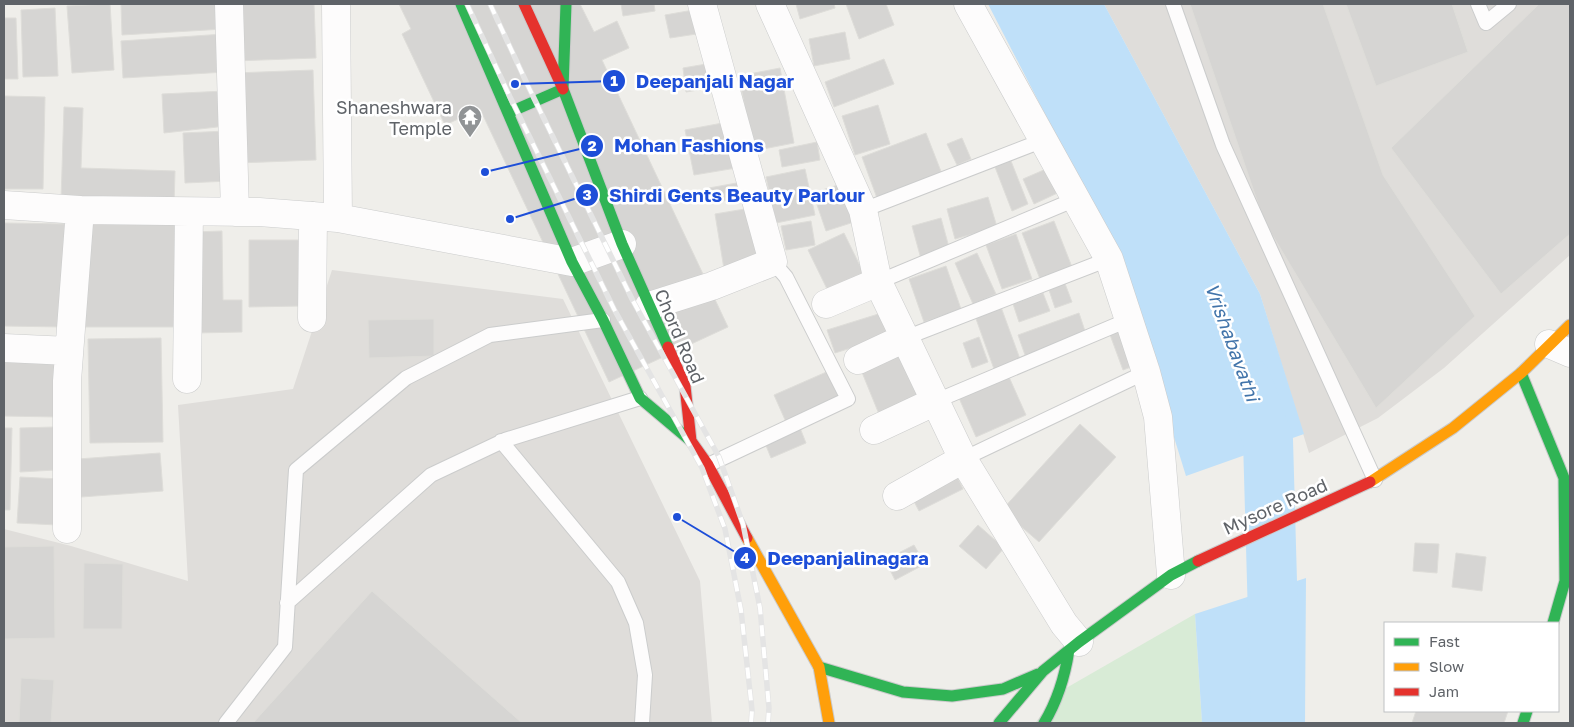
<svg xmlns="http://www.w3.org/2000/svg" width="1574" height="727" font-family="'Golos Text',sans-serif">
  <rect width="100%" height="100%" fill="#efeeea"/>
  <path fill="#dfddda" d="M 1104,4 L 1570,4 L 1570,255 L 1444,368 L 1378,418 L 1309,453 L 1260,294 Z
    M 332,270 L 563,299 L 700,581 L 712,723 L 4,723 L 4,529 L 71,546 L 188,581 L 178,405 L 293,389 Z"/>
  <path fill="#d8ebd6" d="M 1195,614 L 1202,723 L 1035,723 L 1061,691 Z"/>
  <path fill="#bfe0f9" d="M 988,4 L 1104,4 L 1260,294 L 1304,434 L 1186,476 L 1117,253 Z
    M 1306,578 L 1305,723 L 1202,723 L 1195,614 Z"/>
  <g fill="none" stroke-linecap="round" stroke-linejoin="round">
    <path stroke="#bfe0f9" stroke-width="50" d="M 1247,382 L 1268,440 L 1276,723"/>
  </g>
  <path fill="#d6d5d3" stroke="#deddd9" d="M 110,4 L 114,70 L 72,73 L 67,6 Z
    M 121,4 L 222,4 L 224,29 L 122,35 Z
    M 233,4 L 314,4 L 316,58 L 235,61 Z
    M 399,4 L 580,4 L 594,32 L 617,21 L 629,48 L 602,60 L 728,327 L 609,382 L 480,109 L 445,125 L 402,34 L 411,29 Z
    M 621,4 L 654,4 L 655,11 L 623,16 Z
    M 796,4 L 834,4 L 835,8 L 800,19 Z
    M 846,4 L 886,4 L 894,25 L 859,39 Z
    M 1190,4 L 1323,4 L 1383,175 L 1475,316 L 1376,408 L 1264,221 Z
    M 1346,4 L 1452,4 L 1468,52 L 1376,86 Z
    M 1539,4 L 1570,4 L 1570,234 L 1501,294 L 1391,148 Z
    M 55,8 L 58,76 L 23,77 L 21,10 Z
    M 699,9 L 703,33 L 670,38 L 665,15 Z
    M 4,18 L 16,18 L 18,79 L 4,79 Z
    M 845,32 L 850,59 L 814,66 L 809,39 Z
    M 224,34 L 226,72 L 123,78 L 121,41 Z
    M 884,59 L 894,84 L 834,107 L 825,82 Z
    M 718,62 L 722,86 L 686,92 L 683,68 Z
    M 780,68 L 794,143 L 753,151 L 739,76 Z
    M 313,70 L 316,160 L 238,163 L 235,73 Z
    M 225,91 L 226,126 L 164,133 L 162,94 Z
    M 4,96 L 45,97 L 43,189 L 4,189 Z
    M 878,105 L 890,144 L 855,155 L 842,116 Z
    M 64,107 L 83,108 L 81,168 L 175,171 L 174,205 L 61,201 Z
    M 728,122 L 736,168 L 694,175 L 685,130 Z
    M 227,131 L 229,181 L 185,183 L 183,133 Z
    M 926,133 L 942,174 L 877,198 L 862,157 Z
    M 962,138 L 971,159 L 957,165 L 947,144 Z
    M 817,142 L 820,160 L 782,167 L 779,150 Z
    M 1011,161 L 1028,204 L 1012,211 L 995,167 Z
    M 1053,166 L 1064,190 L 1034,204 L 1023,179 Z
    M 805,169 L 815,215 L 776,223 L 766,177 Z
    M 742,182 L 745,197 L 712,203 L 709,188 Z
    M 844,183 L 857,221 L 826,231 L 813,193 Z
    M 988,197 L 997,227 L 955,239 L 947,209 Z
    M 751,208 L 761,263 L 724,269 L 715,214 Z
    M 85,217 L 182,218 L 182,327 L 85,327 Z
    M 941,218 L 950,251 L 921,259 L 912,226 Z
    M 811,221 L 815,245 L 786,250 L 781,226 Z
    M 1054,221 L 1072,267 L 1040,279 L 1022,233 Z
    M 4,223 L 66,224 L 64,327 L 4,326 Z
    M 222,231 L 223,300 L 242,300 L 242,332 L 195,333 L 194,232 Z
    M 844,233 L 865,276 L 829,293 L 808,250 Z
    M 1016,234 L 1032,279 L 1002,289 L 986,245 Z
    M 249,240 L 302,240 L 302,306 L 249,307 Z
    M 977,253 L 996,294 L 973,304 L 955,263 Z
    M 946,266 L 961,309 L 924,322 L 909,279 Z
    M 1064,281 L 1072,302 L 1055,308 L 1048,287 Z
    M 1043,293 L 1050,311 L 1019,322 L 1013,304 Z
    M 1001,307 L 1020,359 L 994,369 L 975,316 Z
    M 888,311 L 895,334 L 835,353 L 827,330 Z
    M 1079,313 L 1086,334 L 1025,355 L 1018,335 Z
    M 434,319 L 434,356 L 369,358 L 368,320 Z
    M 1126,327 L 1139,364 L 1123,370 L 1109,332 Z
    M 979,337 L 988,362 L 972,368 L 963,343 Z
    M 161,338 L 163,442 L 90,443 L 88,339 Z
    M 904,346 L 927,400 L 881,419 L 859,365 Z
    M 60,361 L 58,417 L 4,416 L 4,362 Z
    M 831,370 L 843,397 L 786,422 L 774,395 Z
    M 1009,377 L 1026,415 L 976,437 L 959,398 Z
    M 1080,424 L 1116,457 L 1039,542 L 1002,510 Z
    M 54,427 L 55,470 L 20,472 L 20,428 Z
    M 4,428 L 12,428 L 10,510 L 4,510 Z
    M 800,428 L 806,443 L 771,458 L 765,443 Z
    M 160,453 L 163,491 L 81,497 L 78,459 Z
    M 953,468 L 963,489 L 919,511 L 908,490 Z
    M 20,477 L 60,479 L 58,525 L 17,523 Z
    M 978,525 L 1004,548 L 986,569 L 959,546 Z
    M 1415,543 L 1439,544 L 1437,573 L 1413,571 Z
    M 914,545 L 925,564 L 895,580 L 885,560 Z
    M 54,546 L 55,638 L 4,639 L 4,547 Z
    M 1456,553 L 1486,557 L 1482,591 L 1452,587 Z
    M 84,563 L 123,564 L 122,629 L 83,629 Z
    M 372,591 L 522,723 L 253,723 Z
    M 21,678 L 54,680 L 51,723 L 19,723 Z
    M 1416,711 L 1508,711 L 1504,723 L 1412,723 Z"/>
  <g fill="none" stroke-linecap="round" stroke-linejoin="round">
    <defs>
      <path id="lane" d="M 1173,4 L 1223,145 L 1375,480
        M 1478,4 L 1486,23 L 1509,4
        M 863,210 L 1044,140
        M 878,282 L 1076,199
        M 905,338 L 1109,259
        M 936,401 L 1128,320
        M 501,441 L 618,582 L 636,623 L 645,675 L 642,723
        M 963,459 L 1146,372
        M 708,465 L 848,399 L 786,277 L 773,262
        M 287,603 L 431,475 L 505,440 L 640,398
        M 226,723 L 285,647 L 296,470 L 406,378 L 490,335 L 603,320"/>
      <path id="street" d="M 229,4 L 235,212
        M 336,4 L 338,218
        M 770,4 L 863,210 L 878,282 L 905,338 L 963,459 L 1064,624 L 1079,642
        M 968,4 L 1109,259 L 1146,372 L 1158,417 L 1171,575
        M 4,205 L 80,210 L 259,212 L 338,218 L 572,262 L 622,244
        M 826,304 L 878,282
        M 649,306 L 712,286 L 773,262 L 702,4
        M 312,318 L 313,216
        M 1549,344 L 1570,353
        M 4,348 L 69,351
        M 858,360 L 905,338
        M 187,379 L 189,212
        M 874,430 L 936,401
        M 897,496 L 963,459
        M 67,529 L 67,381 L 80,210"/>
      <path id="fast" d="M 461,4 L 572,262 L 603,320 L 640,398 L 691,441
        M 566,4 L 563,89 L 622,244 L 668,347
        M 508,113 L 563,89
        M 1521,373 L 1564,478 L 1565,581 L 1553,623
        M 819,667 L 903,692 L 952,696 L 1003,689 L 1038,674
        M 999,723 L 1043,671 L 1079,642 L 1171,575 L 1198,561
        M 1044,723 C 1058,700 1065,676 1069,650
        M 1523,723 L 1527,711"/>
      <path id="slow" d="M 1370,482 L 1453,428 L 1521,373 L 1570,325
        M 747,538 L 819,667 L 829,723"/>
      <path id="jam" d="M 524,4 L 563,89
        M 668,347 L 685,386 L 691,441 L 708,465 L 747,538
        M 1198,561 L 1370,482"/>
    </defs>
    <use href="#lane" stroke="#cbcccc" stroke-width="16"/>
    <use href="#street" stroke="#cbcccc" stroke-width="29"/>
    <use href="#fast" stroke="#cacacb" stroke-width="13"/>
    <use href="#slow" stroke="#cacacb" stroke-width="13"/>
    <use href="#jam" stroke="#cacacb" stroke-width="13"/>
    <use href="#lane" stroke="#fdfcfc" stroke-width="14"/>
    <use href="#street" stroke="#fdfcfc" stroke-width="28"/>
    <use href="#fast" stroke="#30b455" stroke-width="11"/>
    <use href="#slow" stroke="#ff9f0a" stroke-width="11"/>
    <use href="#jam" stroke="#e5322d" stroke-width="11"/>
    <defs>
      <path id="rail" d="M 467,4 L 510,97 L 614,309 L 702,468 L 725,529 L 741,610 L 752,710 L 751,723
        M 490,4 L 529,88 L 633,301 L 719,457 L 743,524 L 760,608 L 769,708 L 768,723"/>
    </defs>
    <use href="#rail" stroke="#e4e4e4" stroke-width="5.5"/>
    <use href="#rail" stroke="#fff" stroke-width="4" stroke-dasharray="11" stroke-linecap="butt"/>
  </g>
  <defs>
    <symbol id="temple-pin" viewBox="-11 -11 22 30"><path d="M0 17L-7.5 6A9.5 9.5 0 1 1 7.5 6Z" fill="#919496" stroke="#fff"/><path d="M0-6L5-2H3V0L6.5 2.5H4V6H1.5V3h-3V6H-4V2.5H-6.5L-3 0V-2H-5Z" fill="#fff"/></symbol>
  </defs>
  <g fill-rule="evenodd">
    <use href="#temple-pin" x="456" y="103" width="28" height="38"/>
  </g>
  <g text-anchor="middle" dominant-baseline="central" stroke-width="5" stroke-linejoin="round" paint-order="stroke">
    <g font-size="18" fill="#5f6368" stroke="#fff" text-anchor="end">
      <text x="452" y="107">Shaneshwara<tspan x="452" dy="21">Temple</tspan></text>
    </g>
    <g font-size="18" fill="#5f6368" stroke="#fff">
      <text transform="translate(680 336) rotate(67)">Chord Road</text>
      <text transform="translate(1275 506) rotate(-24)">Mysore Road</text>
    </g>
    <g font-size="19" font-style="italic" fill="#4174aa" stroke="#fff">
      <text transform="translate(1233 342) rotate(70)">Vrishabavathi</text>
    </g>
  </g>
  <path fill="none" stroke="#1d4ed8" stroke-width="2" d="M515 84L614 81M485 172L592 146M510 219L587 195M677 517L745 558"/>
  <g fill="#1d4ed8" stroke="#fff" stroke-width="2">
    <circle cx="515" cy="84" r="5"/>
    <circle cx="485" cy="172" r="5"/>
    <circle cx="510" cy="219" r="5"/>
    <circle cx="677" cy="517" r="5"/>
    <circle cx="614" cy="81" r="12"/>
    <circle cx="592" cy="146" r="12"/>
    <circle cx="587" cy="195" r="12"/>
    <circle cx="745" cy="558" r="12"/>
  </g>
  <g font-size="15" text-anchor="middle" font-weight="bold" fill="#fff">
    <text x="614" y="86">1</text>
    <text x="592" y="151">2</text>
    <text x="587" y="200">3</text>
    <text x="745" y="563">4</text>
  </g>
  <g font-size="19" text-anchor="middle" font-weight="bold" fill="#1d4ed8" stroke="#fff" stroke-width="5" stroke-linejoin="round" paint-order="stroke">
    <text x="715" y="88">Deepanjali Nagar</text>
    <text x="689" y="152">Mohan Fashions</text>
    <text x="737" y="202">Shirdi Gents Beauty Parlour</text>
    <text x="848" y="565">Deepanjalinagara</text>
  </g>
  <rect width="1574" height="727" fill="none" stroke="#5f6368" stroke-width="10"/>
  <rect x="1384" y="622" width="175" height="90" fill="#ffffff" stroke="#bfc1c3"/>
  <rect x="1394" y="638" width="25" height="8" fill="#30b455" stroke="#bfc1c3"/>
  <text x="1429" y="647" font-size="15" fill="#5f6368">Fast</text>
  <rect x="1394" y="663" width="25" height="8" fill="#ff9f0a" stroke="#bfc1c3"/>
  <text x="1429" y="672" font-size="15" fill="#5f6368">Slow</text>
  <rect x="1394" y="688" width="25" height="8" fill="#e5322d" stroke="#bfc1c3"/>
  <text x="1429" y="697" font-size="15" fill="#5f6368">Jam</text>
</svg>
